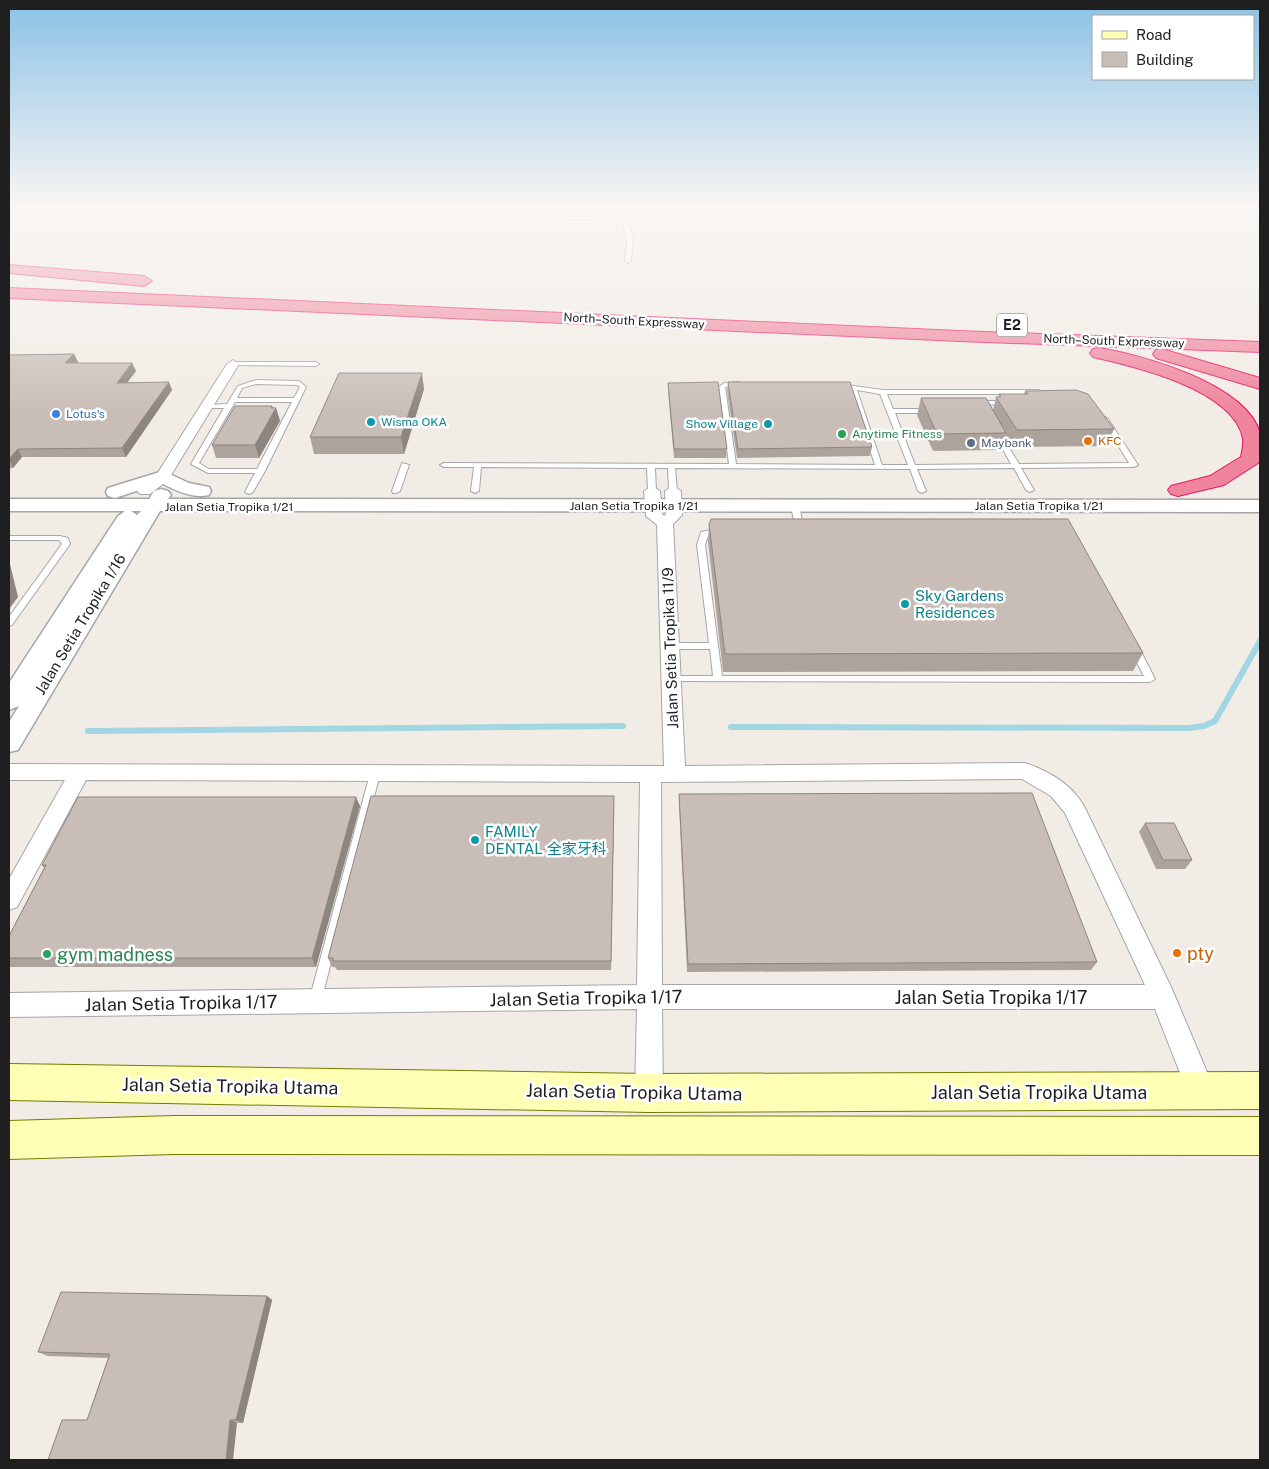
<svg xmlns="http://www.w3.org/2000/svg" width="1269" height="1469" font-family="'Public Sans','Noto Sans SC',sans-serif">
  <rect width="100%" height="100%" fill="#f1ece5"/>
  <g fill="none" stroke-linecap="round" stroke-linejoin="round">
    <path stroke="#a1d6e2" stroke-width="6" d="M 731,727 L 1189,728 L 1204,726 L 1215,721 L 1260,641
      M 88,731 L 623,726"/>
    <defs>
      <path id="service" d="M 620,207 L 624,207 L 633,239 L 631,261 L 628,263 L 625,261 L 627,239 L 620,210 L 595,219 L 567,219 L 565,218 L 567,217 L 594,217 Z
        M 233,362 L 316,362 L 319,364 L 316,366 L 231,365 L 230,364 Z
        M 256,380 L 299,381 L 306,387 L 265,471 L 253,492 L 249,494 L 245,492 L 255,473 L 208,473 L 191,464 L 224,408 L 207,408 L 205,407 L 205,405 L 227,404 L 238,386 ZM 256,384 L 297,385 L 300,387 L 294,398 L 237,398 L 242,388 ZM 235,402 L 292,402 L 257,469 L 209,469 L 199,463 Z
        M 739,382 L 741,383 L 741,385 L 725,387 L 736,464 L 875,465 L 851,390 L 837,387 L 837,385 L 839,384 L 883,390 L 1039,390 L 1042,392 L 1039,394 L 887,394 L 893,409 L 929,409 L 932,411 L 929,413 L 895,413 L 915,465 L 1011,464 L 994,433 L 997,431 L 1000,433 L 1019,464 L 1129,463 L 1102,419 L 1105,417 L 1108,419 L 1138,465 L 1134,467 L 1021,468 L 1034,490 L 1030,492 L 1026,490 L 1014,468 L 917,469 L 926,491 L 922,493 L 918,491 L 910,469 L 675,468 L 677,491 L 673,493 L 669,491 L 668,468 L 655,468 L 656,491 L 652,493 L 648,491 L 647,468 L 481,467 L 479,491 L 475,493 L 471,491 L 474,467 L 444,467 L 440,465 L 444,463 L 729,464 L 719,387 L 724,383 ZM 857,390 L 880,394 L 908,465 L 882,465 Z
        M 979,401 L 1008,401 L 1011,403 L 1008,405 L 977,404 L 976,403 Z
        M 402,463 L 409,465 L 400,491 L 396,493 L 393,493 L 392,491 Z
        M 792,504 L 795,504 L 799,506 L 804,530 L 803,532 L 800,532 L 796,530 L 791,506 Z
        M 721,528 L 725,530 L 724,532 L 708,536 L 705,545 L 722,676 L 1144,676 L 1128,646 L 1133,643 L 1138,646 L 1155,679 L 1150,682 L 669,681 L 667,679 L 669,677 L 672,676 L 713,676 L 710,649 L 670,649 L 665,646 L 670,643 L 709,643 L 697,545 L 701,532 Z
        M 9,536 L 60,536 L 68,538 L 70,544 L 12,625 L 9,626 L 9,617 L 62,544 L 59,540 L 9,540 Z
        M 375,770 L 379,771 L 380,774 L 321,1001 L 319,1005 L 315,1007 L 311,1005 L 309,1001 L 370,774 L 371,771 Z"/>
      <path id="minor" d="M 233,360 L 239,364 L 168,480 L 150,494 L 140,494 L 137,491 L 157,474 L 227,364 Z
        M 652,486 L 660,491 L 662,514 L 664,516 L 666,514 L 665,491 L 673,486 L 681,491 L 682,515 L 673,524 L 685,766 L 1025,763 C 1049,771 1073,785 1085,808 L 1172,989 L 1215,1091 L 1211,1101 L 1201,1104 L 1191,1101 L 1155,1009 L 662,1009 L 663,1093 L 659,1103 L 649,1106 L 639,1103 L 635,1093 L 637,1009 L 9,1017 L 9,993 L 637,985 L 640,782 L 86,780 L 17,907 L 9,910 L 9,879 L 65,780 L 9,780 L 9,764 L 664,766 L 657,525 L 646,516 L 644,491 ZM 1022,779 L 1051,796 L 1065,813 L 1145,985 L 662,985 L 661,782 Z"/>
      <path id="tertiary" d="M 163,471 L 189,483 L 209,487 L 211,491 L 209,495 C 193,499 175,490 161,483 L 115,498 L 108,496 L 106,492 L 108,488 Z
        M 161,489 L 168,491 L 171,495 L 168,499 L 1260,500 L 1260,512 L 160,511 L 18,750 L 9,752 L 9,722 L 19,706 L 9,710 L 9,683 L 118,516 L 125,511 L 9,511 L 9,499 L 149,499 L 154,491 ZM 131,511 L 141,511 L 137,515 Z"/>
      <path id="secondary" d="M 9,1064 L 649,1074 L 1260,1072 L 1260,1109 L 649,1112 L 9,1100 Z
        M 174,1116 L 1260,1117 L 1260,1155 L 174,1154 L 9,1159 L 9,1121 Z"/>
      <path id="motorway" d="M 9,265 L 144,276 L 152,281 L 144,286 L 9,273 Z
        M 9,288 L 959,331 L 1260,342 L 1260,352 L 959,341 L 9,298 Z
        M 1099,348 C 1143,355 1246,384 1260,433 C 1262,441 1260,452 1260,460 L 1258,463 L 1224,485 L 1178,496 L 1171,494 L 1168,490 L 1171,486 L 1210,476 L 1241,457 C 1242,451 1244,444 1243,438 C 1233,389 1133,366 1093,357 L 1090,353 L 1093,349 Z
        M 1162,349 L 1260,378 L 1260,389 L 1156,358 L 1153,354 L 1156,350 Z"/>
    </defs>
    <use href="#service" stroke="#a6a6a6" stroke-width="2"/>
    <use href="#minor" stroke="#a6a6a6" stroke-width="2"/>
    <use href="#tertiary" stroke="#a6a6a6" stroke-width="3"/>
    <use href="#secondary" stroke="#737c00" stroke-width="2"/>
    <use href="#motorway" stroke="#eb1566" stroke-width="2"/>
    <use href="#service" fill="#fff" fill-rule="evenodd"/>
    <use href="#minor" fill="#fff" fill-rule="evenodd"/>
    <use href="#tertiary" fill="#fff" fill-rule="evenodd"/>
    <use href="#secondary" fill="#feffb4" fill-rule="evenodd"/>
    <use href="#motorway" fill="#ef859d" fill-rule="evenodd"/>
  </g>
  <path fill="#ada39d" d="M 74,354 L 78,362 L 76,363 L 136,371 L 127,382 L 172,390 L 126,457 L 22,457 L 13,468 L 9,468 L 9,355 Z
    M 728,382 L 872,447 L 870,456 L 737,458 L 727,391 Z
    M 668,383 L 727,449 L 726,458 L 674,458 L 668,391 Z
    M 424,389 L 404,454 L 314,454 L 310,437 Z
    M 1025,391 L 1114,429 L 1107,446 L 1011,447 L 1005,436 L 1000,450 L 933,451 L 917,415 L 921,398 L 993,410 L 996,397 L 999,397 L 999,394 L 1024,394 Z
    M 272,406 L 273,408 L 276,408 L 280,421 L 259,458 L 216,458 L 212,445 Z
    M 709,524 L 1143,653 L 1133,671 L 723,672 L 708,542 Z
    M 679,794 L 1097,962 L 1091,970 L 687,972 L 679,804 Z
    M 360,806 L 316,967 L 9,967 L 9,936 L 44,868 L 42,865 Z
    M 614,806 L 611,970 L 337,970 L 335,967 L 332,967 L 328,958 Z
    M 1145,823 L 1192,860 L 1185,869 L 1156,869 L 1139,832 Z
    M 267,1296 L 272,1300 L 243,1423 L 87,1420 L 108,1358 L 48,1356 L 38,1352 Z"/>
  <path fill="#8d8580" d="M 74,354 L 78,362 L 69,371 L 65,363 Z
    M 132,363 L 136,371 L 121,391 L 117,383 Z
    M 422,373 L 424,389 L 404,454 L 401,437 Z
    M 169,382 L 172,390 L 126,457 L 122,448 Z
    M 272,406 L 274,412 L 276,408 L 280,421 L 259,458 L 255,445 Z
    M 18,449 L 22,457 L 13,468 L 9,459 Z
    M 9,560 L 18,597 L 9,609 Z
    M 614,796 L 614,806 L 611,970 L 611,961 Z
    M 356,797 L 360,806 L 316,967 L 312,958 Z
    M 267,1296 L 272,1300 L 243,1423 L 236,1420 Z
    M 230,1420 L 237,1423 L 233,1460 L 226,1460 Z"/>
  <path fill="#c9beb7" stroke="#8d8580" d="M 74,354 L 65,363 L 132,363 L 117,383 L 169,382 L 122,448 L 18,449 L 9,459 L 9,355 Z
    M 339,373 L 422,373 L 401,437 L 310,437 Z
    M 718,382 L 727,449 L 674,449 L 668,383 Z
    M 728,382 L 850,382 L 872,447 L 738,449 Z
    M 1076,390 L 1088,394 L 1114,429 L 1017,430 L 996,397 L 1001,397 L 999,394 L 1028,394 L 1025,391 Z
    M 921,398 L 986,398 L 1006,433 L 937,434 Z
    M 235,406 L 272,406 L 271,408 L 276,408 L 255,445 L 212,445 Z
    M 711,519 L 1068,519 L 1143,653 L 725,654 L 709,524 Z
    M 1032,793 L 1097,962 L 688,964 L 679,794 Z
    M 371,796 L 614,796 L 611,961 L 333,961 L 333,958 L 328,958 Z
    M 78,797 L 356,797 L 312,958 L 9,958 L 9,936 L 46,865 L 42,865 Z
    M 1145,823 L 1174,823 L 1192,860 L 1163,860 Z
    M 61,1292 L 267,1296 L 236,1420 L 230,1420 L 226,1460 L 48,1460 L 62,1420 L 87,1420 L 110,1354 L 38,1352 Z"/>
  <linearGradient id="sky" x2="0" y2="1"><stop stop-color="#8bc2e6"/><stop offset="0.5" stop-color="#f9f6f3"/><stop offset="1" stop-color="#f9f6f3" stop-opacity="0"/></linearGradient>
  <rect width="1269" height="413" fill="url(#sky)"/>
  <circle fill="#3f7fe0" stroke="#fff" stroke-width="2" cx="56" cy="414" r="5"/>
  <g fill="#0f9aa8" stroke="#fff" stroke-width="2">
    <circle cx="371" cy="422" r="5"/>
    <circle cx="768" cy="424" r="5"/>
    <circle cx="905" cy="604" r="5"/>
    <circle cx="475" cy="840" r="5"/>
  </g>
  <g fill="#2e9e5b" stroke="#fff" stroke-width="2">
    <circle cx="842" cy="434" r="5"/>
    <circle cx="47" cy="954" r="5"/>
  </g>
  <g fill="#e8710a" stroke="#fff" stroke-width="2">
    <circle cx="1088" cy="441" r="5"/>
    <circle cx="1177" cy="953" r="5"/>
  </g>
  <circle fill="#5c6f8a" stroke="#fff" stroke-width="2" cx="971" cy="443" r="5"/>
  <g text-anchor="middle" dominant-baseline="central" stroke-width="5" stroke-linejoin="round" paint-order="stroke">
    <g font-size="12" fill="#1f1f1f" stroke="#fff">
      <text transform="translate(634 321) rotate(3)">North–South Expressway</text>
      <text transform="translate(1114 341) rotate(2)">North–South Expressway</text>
      <text x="634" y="506">Jalan Setia Tropika 1/21</text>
      <text x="1039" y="506">Jalan Setia Tropika 1/21</text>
      <text x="229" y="507">Jalan Setia Tropika 1/21</text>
    </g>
    <g font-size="12" fill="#366cbe" stroke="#fff" text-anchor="start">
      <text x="66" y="414">Lotus's</text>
    </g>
    <g font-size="12" fill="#0d838f" stroke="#fff" text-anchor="start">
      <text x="381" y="422">Wisma OKA</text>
      <text x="758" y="424" text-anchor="end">Show Village</text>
    </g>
    <g font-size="12" fill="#27864d" stroke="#fff" text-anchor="start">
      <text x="852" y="434">Anytime Fitness</text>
    </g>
    <g font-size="12" fill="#c56008" stroke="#fff" text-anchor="start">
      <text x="1098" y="441">KFC</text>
    </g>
    <g font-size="12" fill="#4e5e75" stroke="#fff" text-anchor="start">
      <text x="981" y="443">Maybank</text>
    </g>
    <rect fill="#fff" stroke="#626262" stroke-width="1" x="997" y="313.5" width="30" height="23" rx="4"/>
    <g font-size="14" font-weight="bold" fill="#1f1f1f">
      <text x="1012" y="325">E2</text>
    </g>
    <g font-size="15" fill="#0d838f" stroke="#fff" text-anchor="start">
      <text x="915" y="595">Sky Gardens<tspan x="915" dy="17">Residences</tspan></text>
      <text x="485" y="831">FAMILY<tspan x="485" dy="17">DENTAL 全家牙科</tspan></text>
    </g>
    <g font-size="15" fill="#1f1f1f" stroke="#fff">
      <text transform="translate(80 624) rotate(-59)">Jalan Setia Tropika 1/16</text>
      <text transform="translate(670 648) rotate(-92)">Jalan Setia Tropika 11/9</text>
    </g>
    <g font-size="18" fill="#c56008" stroke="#fff" text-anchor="start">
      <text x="1187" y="953">pty</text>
    </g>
    <g font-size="18" fill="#27864d" stroke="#fff" text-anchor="start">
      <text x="57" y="954">gym madness</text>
    </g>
    <g font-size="18" fill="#1f1f1f" stroke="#fff">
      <text x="991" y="997">Jalan Setia Tropika 1/17</text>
      <text transform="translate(586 998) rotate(-1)">Jalan Setia Tropika 1/17</text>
      <text transform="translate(181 1003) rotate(-1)">Jalan Setia Tropika 1/17</text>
      <text transform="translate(230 1086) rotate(1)">Jalan Setia Tropika Utama</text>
      <text transform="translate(634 1092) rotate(1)">Jalan Setia Tropika Utama</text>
      <text x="1039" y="1092">Jalan Setia Tropika Utama</text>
    </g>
  </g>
  <rect width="1269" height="1469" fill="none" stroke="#1f1f1f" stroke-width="20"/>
  <rect x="1092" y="15" width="162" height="65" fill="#ffffff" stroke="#a5a5a5"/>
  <rect x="1102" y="31" width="25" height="8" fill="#feffb4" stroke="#a5a5a5"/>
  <text x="1136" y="40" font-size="15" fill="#1f1f1f">Road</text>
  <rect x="1102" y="52" width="25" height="15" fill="#c9beb7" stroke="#a5a5a5"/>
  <text x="1136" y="65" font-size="15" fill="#1f1f1f">Building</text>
</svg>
